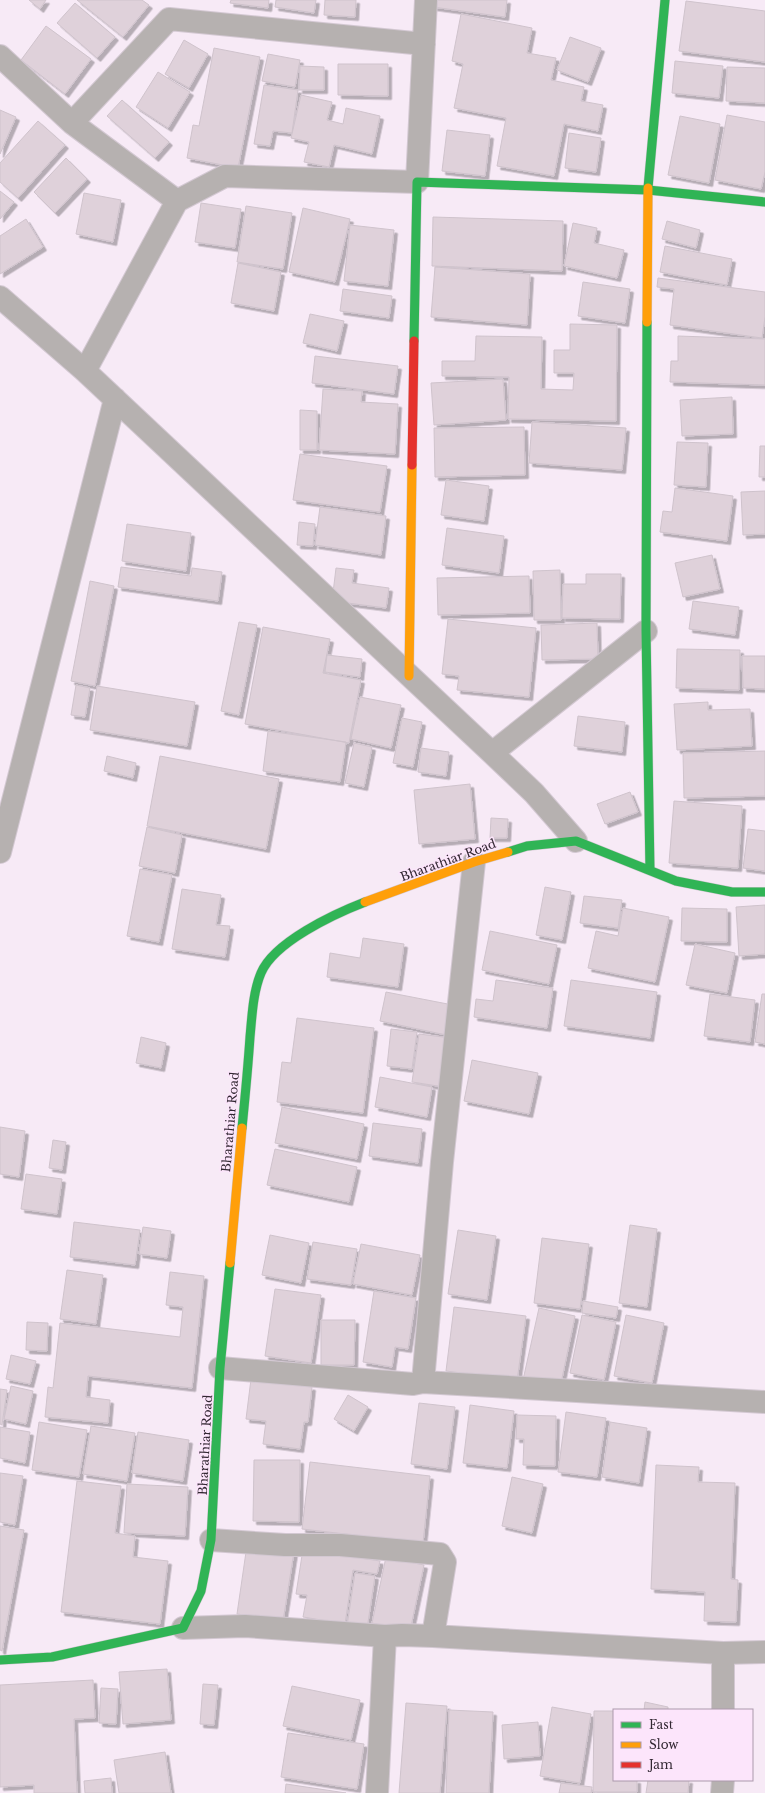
<svg xmlns="http://www.w3.org/2000/svg" width="765" height="1793" font-family="'Libre Baskerville',serif">
  <defs>
    <filter id="shadow"><feDropShadow dx="3.5" dy="3.5" stdDeviation="0" flood-color="#0004"/></filter>
  </defs>
  <rect width="100%" height="100%" fill="#f7eaf6"/>
  <path fill="#dfd1da" stroke="#cfc3cc" filter="url(#shadow)" d="M 29,0 L 46,0 L 40,9 Z
    M 77,0 L 142,0 L 149,5 L 123,37 Z
    M 231,0 L 269,0 L 268,8 L 230,3 Z
    M 276,0 L 316,0 L 314,13 L 275,7 Z
    M 325,0 L 356,0 L 355,17 L 324,15 Z
    M 434,0 L 507,0 L 505,17 L 433,7 Z
    M 686,1 L 765,11 L 765,62 L 679,51 Z
    M 75,3 L 115,37 L 97,58 L 57,23 Z
    M 461,14 L 532,28 L 527,53 L 556,58 L 551,80 L 584,87 L 581,101 L 603,105 L 598,131 L 564,124 L 554,176 L 497,166 L 506,118 L 454,108 L 463,64 L 452,61 Z
    M 46,26 L 91,59 L 65,94 L 21,60 Z
    M 570,37 L 601,48 L 588,82 L 557,70 Z
    M 184,40 L 208,54 L 189,88 L 165,74 Z
    M 214,48 L 260,57 L 238,168 L 187,158 L 193,125 L 199,126 Z
    M 268,54 L 300,60 L 295,87 L 262,81 Z
    M 675,61 L 723,66 L 719,98 L 672,93 Z
    M 338,64 L 388,64 L 388,96 L 338,95 Z
    M 300,66 L 324,67 L 324,90 L 299,90 Z
    M 727,67 L 765,68 L 765,103 L 726,101 Z
    M 158,72 L 190,92 L 168,128 L 136,107 Z
    M 264,85 L 298,90 L 292,133 L 273,131 L 270,146 L 254,144 Z
    M 301,95 L 332,102 L 327,120 L 343,124 L 346,108 L 380,116 L 372,154 L 334,145 L 329,167 L 304,162 L 309,142 L 291,138 Z
    M 122,100 L 169,142 L 155,158 L 107,116 Z
    M 0,110 L 16,117 L 0,154 Z
    M 727,115 L 765,122 L 765,172 L 761,189 L 715,180 Z
    M 680,116 L 720,124 L 709,183 L 668,175 Z
    M 38,121 L 65,145 L 18,198 L 0,182 L 0,163 Z
    M 447,130 L 490,135 L 485,176 L 442,171 Z
    M 569,133 L 601,138 L 596,172 L 565,168 Z
    M 66,158 L 87,179 L 55,213 L 34,192 Z
    M 0,191 L 14,202 L 0,219 Z
    M 84,193 L 121,200 L 113,242 L 76,234 Z
    M 201,203 L 241,209 L 235,248 L 195,242 Z
    M 246,206 L 292,213 L 283,269 L 237,262 Z
    M 303,208 L 350,219 L 335,282 L 289,272 Z
    M 433,217 L 563,221 L 562,271 L 432,266 Z
    M 26,219 L 43,247 L 0,274 L 0,236 Z
    M 667,221 L 700,230 L 696,248 L 662,239 Z
    M 573,223 L 597,228 L 594,243 L 624,250 L 617,278 L 564,266 Z
    M 350,225 L 394,230 L 388,286 L 344,281 Z
    M 665,246 L 732,259 L 727,285 L 660,272 Z
    M 238,263 L 281,272 L 274,311 L 231,303 Z
    M 435,267 L 530,274 L 527,325 L 431,317 Z
    M 658,278 L 765,292 L 765,317 L 762,338 L 670,325 L 674,289 L 657,287 Z
    M 583,282 L 630,289 L 625,323 L 578,316 Z
    M 343,289 L 392,296 L 389,318 L 340,311 Z
    M 310,314 L 344,321 L 337,351 L 303,343 Z
    M 570,324 L 617,325 L 616,421 L 508,419 L 509,377 L 442,376 L 442,361 L 475,361 L 476,336 L 542,337 L 541,389 L 573,390 L 574,373 L 554,373 L 554,350 L 570,350 Z
    M 678,336 L 765,339 L 765,385 L 670,382 L 671,361 L 678,361 Z
    M 315,356 L 398,366 L 394,394 L 312,383 Z
    M 503,379 L 506,420 L 434,425 L 431,383 Z
    M 323,389 L 362,391 L 361,402 L 398,404 L 395,454 L 319,450 Z
    M 732,397 L 733,434 L 682,436 L 680,400 Z
    M 300,410 L 317,411 L 317,450 L 300,450 Z
    M 532,422 L 626,428 L 622,470 L 529,463 Z
    M 524,427 L 525,475 L 435,477 L 434,428 Z
    M 677,442 L 708,443 L 706,487 L 674,485 Z
    M 760,446 L 765,446 L 765,477 L 759,477 Z
    M 300,454 L 387,466 L 380,512 L 293,500 Z
    M 446,480 L 489,486 L 484,521 L 441,515 Z
    M 675,488 L 733,496 L 727,541 L 660,532 L 663,511 L 672,512 Z
    M 765,491 L 765,534 L 743,535 L 741,492 Z
    M 320,507 L 386,516 L 381,555 L 315,545 Z
    M 299,522 L 315,524 L 313,546 L 297,545 Z
    M 127,524 L 191,533 L 186,571 L 122,561 Z
    M 447,528 L 504,536 L 499,573 L 442,565 Z
    M 712,555 L 720,589 L 683,597 L 675,563 Z
    M 121,567 L 191,576 L 192,568 L 222,572 L 218,601 L 118,587 Z
    M 336,568 L 354,570 L 352,583 L 389,588 L 386,608 L 332,601 Z
    M 560,570 L 561,620 L 534,620 L 533,571 Z
    M 586,574 L 621,574 L 620,619 L 562,618 L 563,584 L 586,584 Z
    M 529,576 L 530,613 L 438,615 L 437,578 Z
    M 90,581 L 114,586 L 95,686 L 71,681 Z
    M 693,601 L 739,607 L 735,635 L 689,629 Z
    M 448,619 L 536,628 L 529,697 L 457,690 L 459,676 L 442,674 Z
    M 239,622 L 257,625 L 239,715 L 221,711 Z
    M 597,623 L 598,659 L 542,660 L 541,625 Z
    M 263,627 L 330,639 L 323,673 L 361,680 L 349,743 L 245,724 Z
    M 677,649 L 740,650 L 739,690 L 676,688 Z
    M 327,655 L 362,659 L 360,677 L 325,672 Z
    M 742,656 L 765,656 L 765,689 L 743,688 Z
    M 76,685 L 90,688 L 85,717 L 71,715 Z
    M 97,686 L 195,702 L 187,746 L 90,730 Z
    M 360,697 L 401,705 L 391,748 L 351,739 Z
    M 708,702 L 708,710 L 750,709 L 752,746 L 677,750 L 674,704 Z
    M 578,716 L 625,722 L 622,752 L 574,746 Z
    M 402,718 L 422,722 L 413,767 L 393,763 Z
    M 268,731 L 346,742 L 340,782 L 263,771 Z
    M 354,743 L 372,747 L 364,787 L 345,783 Z
    M 421,748 L 449,752 L 446,776 L 418,772 Z
    M 765,751 L 765,796 L 684,798 L 683,753 Z
    M 107,756 L 136,763 L 133,778 L 104,771 Z
    M 160,756 L 279,779 L 266,849 L 147,826 Z
    M 470,784 L 475,839 L 419,844 L 414,790 Z
    M 630,792 L 638,812 L 605,824 L 597,804 Z
    M 674,801 L 742,806 L 738,868 L 669,863 Z
    M 491,818 L 508,819 L 507,838 L 490,838 Z
    M 147,827 L 182,835 L 175,873 L 139,866 Z
    M 748,829 L 765,831 L 765,871 L 743,868 Z
    M 140,869 L 172,875 L 159,942 L 127,936 Z
    M 545,887 L 571,892 L 562,940 L 536,935 Z
    M 182,889 L 221,895 L 216,925 L 230,926 L 225,957 L 172,949 Z
    M 584,896 L 622,900 L 618,928 L 580,923 Z
    M 765,905 L 765,954 L 739,956 L 736,907 Z
    M 623,908 L 669,917 L 655,982 L 588,968 L 596,931 L 618,936 Z
    M 682,908 L 727,909 L 727,942 L 681,941 Z
    M 490,931 L 557,945 L 549,984 L 482,970 Z
    M 363,938 L 404,944 L 398,987 L 327,977 L 330,953 L 360,958 Z
    M 695,944 L 735,953 L 727,993 L 686,985 Z
    M 496,980 L 553,988 L 547,1028 L 474,1017 L 476,999 L 493,1001 Z
    M 571,980 L 657,992 L 650,1038 L 564,1026 Z
    M 386,992 L 458,1006 L 451,1036 L 380,1021 Z
    M 710,994 L 755,1000 L 750,1042 L 704,1036 Z
    M 762,994 L 765,994 L 765,1044 L 755,1042 Z
    M 297,1018 L 374,1028 L 363,1113 L 277,1102 L 282,1062 L 291,1063 Z
    M 391,1029 L 417,1032 L 412,1069 L 387,1066 Z
    M 419,1034 L 451,1038 L 444,1087 L 412,1082 Z
    M 141,1037 L 166,1043 L 161,1068 L 136,1063 Z
    M 472,1060 L 538,1073 L 529,1114 L 464,1101 Z
    M 380,1077 L 432,1087 L 427,1117 L 375,1107 Z
    M 282,1107 L 364,1124 L 357,1159 L 275,1143 Z
    M 373,1123 L 422,1129 L 418,1163 L 369,1156 Z
    M 0,1127 L 25,1131 L 19,1177 L 0,1174 Z
    M 53,1140 L 66,1142 L 62,1170 L 49,1168 Z
    M 275,1149 L 357,1167 L 349,1202 L 267,1185 Z
    M 26,1174 L 62,1179 L 57,1214 L 21,1209 Z
    M 74,1222 L 140,1230 L 135,1265 L 70,1257 Z
    M 630,1225 L 657,1229 L 647,1307 L 619,1303 Z
    M 143,1227 L 171,1231 L 167,1258 L 139,1254 Z
    M 458,1230 L 496,1236 L 487,1300 L 448,1294 Z
    M 270,1235 L 309,1243 L 301,1283 L 262,1275 Z
    M 542,1238 L 589,1244 L 580,1309 L 534,1303 Z
    M 313,1242 L 357,1249 L 351,1285 L 307,1279 Z
    M 361,1244 L 420,1255 L 412,1295 L 353,1284 Z
    M 67,1270 L 103,1275 L 96,1324 L 60,1319 Z
    M 170,1272 L 204,1276 L 192,1388 L 88,1376 L 86,1397 L 110,1400 L 108,1423 L 45,1417 L 48,1387 L 53,1388 L 60,1323 L 180,1337 L 183,1307 L 166,1305 Z
    M 275,1289 L 321,1295 L 311,1363 L 265,1356 Z
    M 374,1291 L 416,1298 L 408,1349 L 395,1347 L 392,1367 L 363,1362 Z
    M 583,1301 L 618,1307 L 616,1318 L 582,1313 Z
    M 454,1307 L 526,1316 L 517,1381 L 446,1371 Z
    M 539,1308 L 575,1316 L 560,1388 L 523,1380 Z
    M 582,1315 L 616,1322 L 604,1380 L 570,1373 Z
    M 626,1315 L 664,1323 L 652,1383 L 614,1376 Z
    M 321,1320 L 355,1320 L 354,1365 L 321,1365 Z
    M 27,1322 L 48,1323 L 47,1351 L 26,1350 Z
    M 11,1355 L 36,1361 L 30,1384 L 6,1379 Z
    M 251,1379 L 312,1387 L 308,1422 L 304,1422 L 300,1449 L 263,1444 L 266,1421 L 246,1419 Z
    M 11,1386 L 33,1391 L 26,1424 L 4,1419 Z
    M 0,1389 L 7,1390 L 2,1425 L 0,1424 Z
    M 348,1395 L 368,1407 L 354,1431 L 334,1419 Z
    M 419,1403 L 455,1407 L 447,1469 L 411,1464 Z
    M 470,1405 L 514,1411 L 507,1468 L 463,1463 Z
    M 566,1412 L 606,1418 L 597,1477 L 558,1472 Z
    M 517,1415 L 556,1416 L 555,1466 L 523,1465 L 524,1439 L 516,1439 Z
    M 39,1422 L 87,1430 L 79,1477 L 32,1470 Z
    M 610,1422 L 647,1428 L 639,1483 L 602,1477 Z
    M 91,1426 L 135,1433 L 127,1481 L 83,1474 Z
    M 0,1427 L 30,1432 L 25,1463 L 0,1458 Z
    M 138,1432 L 189,1440 L 183,1481 L 132,1473 Z
    M 254,1460 L 300,1460 L 299,1522 L 253,1521 Z
    M 310,1462 L 430,1476 L 423,1543 L 302,1529 Z
    M 656,1465 L 699,1467 L 698,1482 L 735,1483 L 731,1579 L 738,1580 L 736,1622 L 704,1621 L 705,1592 L 651,1589 Z
    M 0,1473 L 23,1476 L 15,1525 L 0,1522 Z
    M 512,1477 L 543,1484 L 532,1533 L 502,1526 Z
    M 77,1481 L 121,1486 L 115,1533 L 135,1536 L 133,1557 L 168,1561 L 160,1624 L 61,1612 Z
    M 127,1484 L 188,1487 L 185,1536 L 124,1533 Z
    M 0,1526 L 24,1530 L 2,1651 L 0,1650 Z
    M 247,1545 L 294,1552 L 283,1621 L 237,1614 Z
    M 303,1549 L 380,1561 L 377,1574 L 353,1570 L 345,1624 L 303,1617 L 307,1595 L 296,1594 Z
    M 386,1557 L 424,1565 L 410,1631 L 372,1623 Z
    M 355,1573 L 375,1576 L 367,1629 L 347,1626 Z
    M 167,1669 L 171,1720 L 123,1724 L 119,1672 Z
    M 93,1680 L 95,1718 L 74,1719 L 77,1793 L 34,1793 L 34,1785 L 0,1787 L 0,1685 Z
    M 203,1684 L 218,1685 L 214,1725 L 200,1724 Z
    M 292,1686 L 360,1700 L 351,1740 L 283,1726 Z
    M 101,1688 L 118,1689 L 116,1724 L 99,1723 Z
    M 645,1702 L 668,1707 L 668,1710 L 644,1710 Z
    M 406,1703 L 447,1706 L 440,1793 L 399,1793 Z
    M 552,1707 L 591,1714 L 580,1783 L 540,1776 Z
    M 449,1710 L 493,1712 L 489,1793 L 446,1793 Z
    M 594,1711 L 614,1711 L 614,1780 L 637,1780 L 637,1792 L 593,1792 Z
    M 538,1722 L 540,1756 L 504,1759 L 502,1725 Z
    M 288,1733 L 364,1744 L 357,1789 L 281,1777 Z
    M 165,1752 L 171,1793 L 119,1793 L 114,1760 Z
    M 111,1778 L 112,1793 L 85,1793 L 84,1781 Z
    M 648,1780 L 689,1780 L 688,1793 L 646,1793 Z
    M 561,1783 L 592,1787 L 591,1793 L 559,1793 Z
    M 286,1784 L 346,1793 L 285,1793 Z"/>
  <g fill="none" stroke-linecap="round" stroke-linejoin="round">
    <defs>
      <path id="street" d="M 0,56 L 72,123 L 177,201 L 85,371
        M 72,123 L 169,19 L 424,44
        M 177,201 L 225,176 L 417,182 L 426,0
        M 0,297 L 85,371 L 492,753 L 534,793 L 576,841
        M 492,753 L 646,631
        M 0,852 L 115,399
        M 220,1368 L 413,1384 L 423,1382 L 765,1402
        M 423,1382 L 442,1162 L 474,862
        M 211,1540 L 285,1545 L 340,1545 L 440,1554 L 445,1562 L 433,1636
        M 183,1628 L 245,1626 L 385,1636 L 402,1635 L 433,1636 L 723,1653 L 765,1652
        M 723,1710 L 723,1653
        M 377,1793 L 385,1636
        M 722,1793 L 723,1780"/>
      <path id="fast" d="M 648,188 L 665,0
        M 647,322 L 646,631 L 650,870
        M 414,341 L 417,182 L 648,190 L 765,202
        M 508,852 L 527,846 L 576,841 L 676,881 L 732,892 L 765,892
        M 242,1128 C 245,1098 248,1067 250,1037 C 252,1016 253,992 261,973 C 274,942 334,914 365,902
        M 0,1660 L 52,1657 L 183,1628 L 201,1591 L 211,1540 L 220,1368 L 230,1263"/>
      <path id="slow" d="M 647,322 L 648,188
        M 409,676 L 412,465
        M 365,902 L 474,862 L 508,852
        M 230,1263 L 242,1128"/>
      <path id="jam" d="M 412,465 L 414,341"/>
    </defs>
    <use href="#street" stroke="#d3c8d2" stroke-width="24"/>
    <use href="#fast" stroke="#d3c8d2" stroke-width="10"/>
    <use href="#slow" stroke="#d3c8d2" stroke-width="10"/>
    <use href="#jam" stroke="#d3c8d2" stroke-width="10"/>
    <use href="#street" stroke="#b6b1b0" stroke-width="22"/>
    <use href="#fast" stroke="#30b455" stroke-width="9"/>
    <use href="#slow" stroke="#ff9f0a" stroke-width="9"/>
    <use href="#jam" stroke="#e5322d" stroke-width="9"/>
  </g>
  <g text-anchor="middle" dominant-baseline="central" stroke-width="3" stroke-linejoin="round" paint-order="stroke">
    <g font-size="12" fill="#322732" stroke="#fce5fb">
      <text transform="translate(448 860) rotate(-20)">Bharathiar Road</text>
      <text transform="translate(230 1122) rotate(-85)">Bharathiar Road</text>
      <text transform="translate(205 1445) rotate(-87)">Bharathiar Road</text>
    </g>
  </g>
  <rect x="613" y="1709" width="140" height="72" fill="#fce5fb" stroke="#ab99ab"/>
  <rect x="621" y="1722" width="20" height="6" fill="#30b455" stroke="#ab99ab"/>
  <text x="649" y="1729" font-size="12" fill="#322732">Fast</text>
  <rect x="621" y="1742" width="20" height="6" fill="#ff9f0a" stroke="#ab99ab"/>
  <text x="649" y="1749" font-size="12" fill="#322732">Slow</text>
  <rect x="621" y="1762" width="20" height="6" fill="#e5322d" stroke="#ab99ab"/>
  <text x="649" y="1769" font-size="12" fill="#322732">Jam</text>
</svg>
